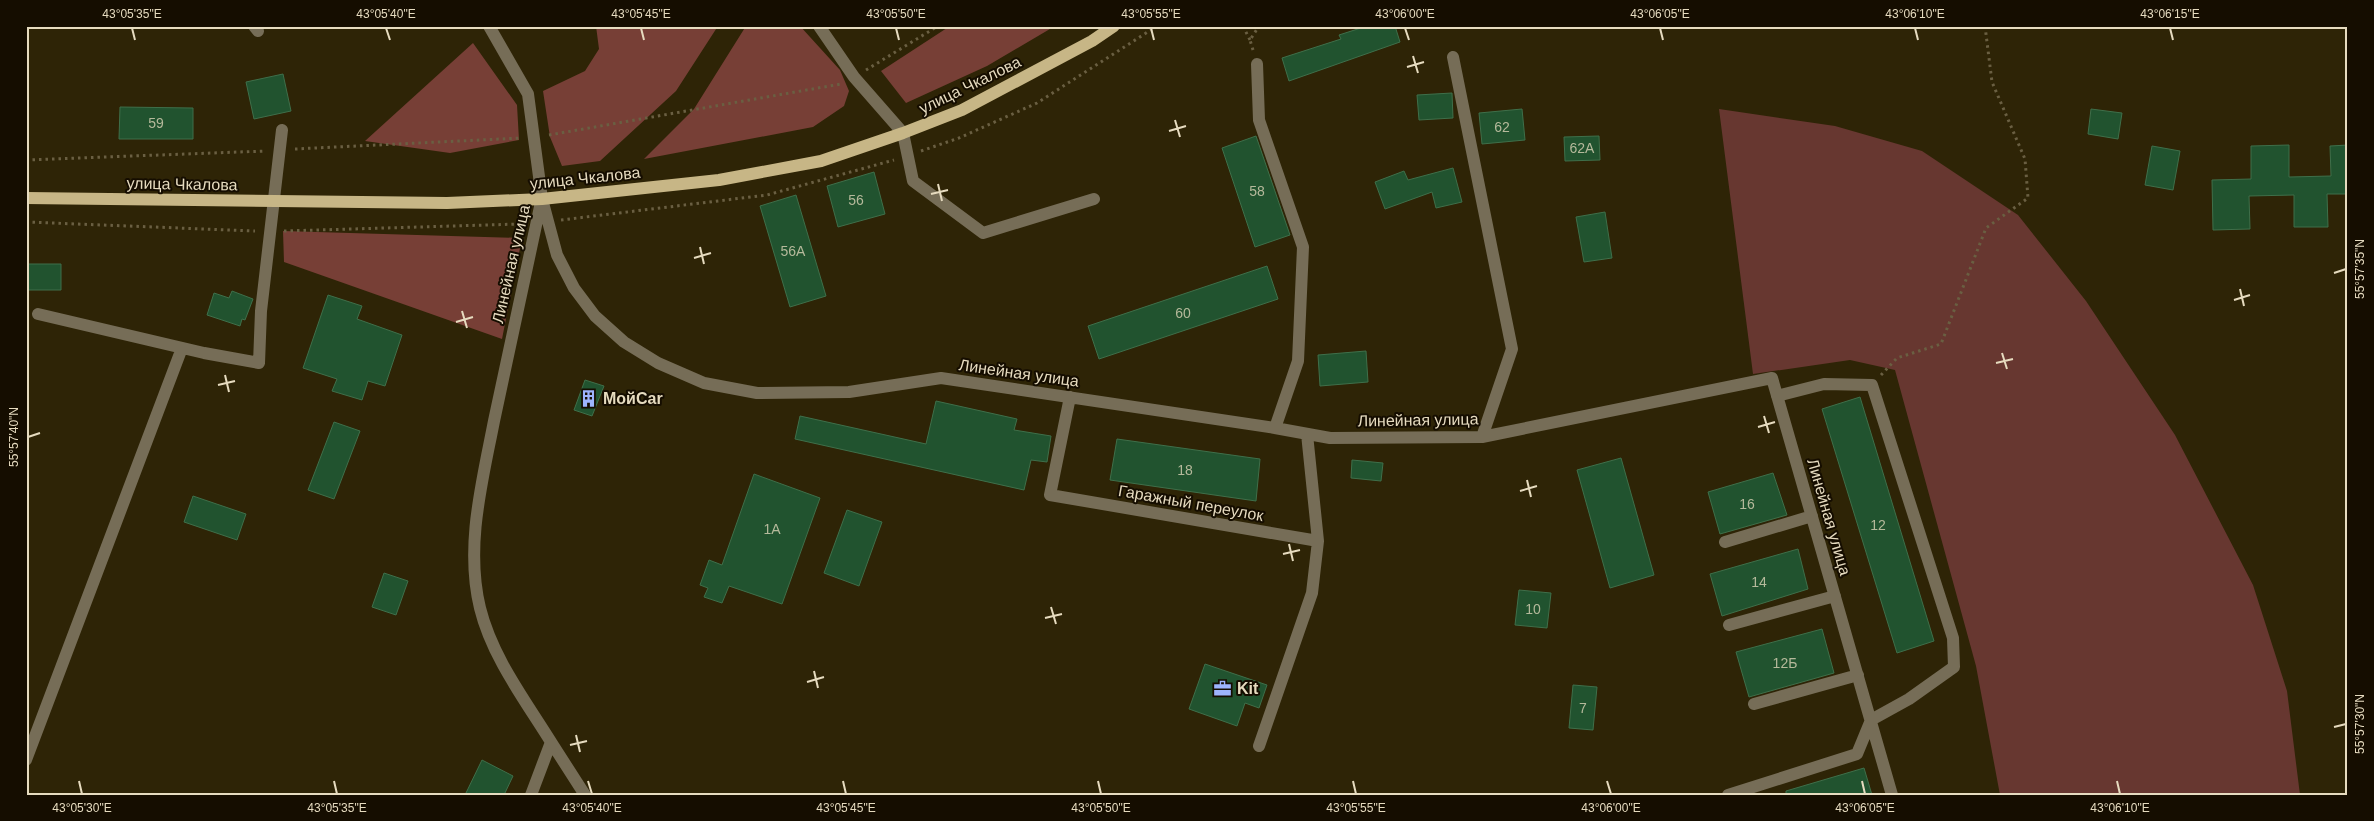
<svg xmlns="http://www.w3.org/2000/svg" width="2374" height="821" font-family="Helvetica,sans-serif">
  <rect width="100%" height="100%" fill="#2e2406"/>
  <path fill="#673730" d="M 1719,109 L 1835,126 L 1922,151 L 2018,215 L 2086,301 L 2175,435 L 2253,585 L 2287,691 L 2300,795 L 2000,795 L 1976,666 L 1895,370 L 1850,360 L 1753,374 Z"/>
  <path fill="#773f36" d="M 596,26 L 718,26 L 676,91 L 600,161 L 562,166 L 550,137 L 543,91 L 585,71 L 599,49 Z
    M 746,26 L 800,26 L 840,70 L 849,91 L 844,106 L 813,127 L 644,159 L 694,109 Z
    M 950,26 L 1055,26 L 987,66 L 906,103 L 881,71 Z
    M 473,43 L 517,105 L 519,140 L 450,153 L 365,141 Z
    M 283,231 L 522,238 L 502,339 L 284,262 Z"/>
  <path fill="#21532f" stroke="#3f6f4a" d="M 1367,26 L 1395,26 L 1400,42 L 1289,81 L 1282,58 L 1341,39 L 1339,35 Z
    M 283,74 L 291,111 L 254,119 L 246,82 Z
    M 1452,93 L 1453,118 L 1419,120 L 1417,95 Z
    M 120,107 L 193,108 L 193,139 L 119,139 Z
    M 1522,109 L 1525,140 L 1482,144 L 1479,113 Z
    M 2091,109 L 2122,113 L 2118,139 L 2088,134 Z
    M 1256,136 L 1290,235 L 1255,247 L 1222,148 Z
    M 1599,136 L 1600,160 L 1565,161 L 1564,137 Z
    M 2289,145 L 2289,177 L 2331,176 L 2330,146 L 2348,145 L 2348,194 L 2327,194 L 2328,227 L 2294,227 L 2294,195 L 2249,196 L 2250,229 L 2213,230 L 2212,180 L 2251,179 L 2251,146 Z
    M 2152,146 L 2180,151 L 2173,190 L 2145,185 Z
    M 1453,168 L 1462,202 L 1436,208 L 1432,192 L 1385,209 L 1375,182 L 1404,171 L 1408,180 Z
    M 874,172 L 885,214 L 838,227 L 827,186 Z
    M 796,195 L 826,296 L 790,307 L 760,206 Z
    M 1605,212 L 1612,258 L 1584,262 L 1576,217 Z
    M 26,264 L 61,264 L 61,290 L 26,290 Z
    M 1267,266 L 1278,299 L 1099,359 L 1088,326 Z
    M 232,291 L 253,299 L 245,320 L 242,319 L 240,326 L 207,315 L 214,293 L 229,298 Z
    M 328,295 L 362,306 L 357,319 L 402,335 L 385,386 L 368,381 L 362,400 L 332,391 L 337,379 L 303,368 Z
    M 1366,351 L 1368,382 L 1320,386 L 1318,355 Z
    M 585,380 L 604,386 L 592,416 L 574,410 Z
    M 1860,397 L 1934,641 L 1897,653 L 1822,409 Z
    M 936,401 L 1017,419 L 1014,430 L 1051,436 L 1047,462 L 1031,460 L 1024,490 L 795,439 L 800,416 L 926,444 Z
    M 334,422 L 360,431 L 334,499 L 308,490 Z
    M 1117,439 L 1260,459 L 1256,501 L 1110,480 Z
    M 1621,458 L 1654,575 L 1610,588 L 1577,470 Z
    M 1352,460 L 1383,463 L 1381,481 L 1351,478 Z
    M 1773,473 L 1787,515 L 1720,534 L 1708,492 Z
    M 754,474 L 820,498 L 782,604 L 729,586 L 722,603 L 704,597 L 708,588 L 700,585 L 709,560 L 722,565 Z
    M 193,496 L 246,514 L 237,540 L 184,522 Z
    M 847,510 L 882,522 L 859,586 L 824,573 Z
    M 1798,549 L 1808,589 L 1722,616 L 1710,574 Z
    M 384,573 L 408,581 L 396,615 L 372,607 Z
    M 1519,590 L 1551,593 L 1547,628 L 1515,625 Z
    M 1822,629 L 1834,673 L 1749,697 L 1736,652 Z
    M 1205,664 L 1267,685 L 1259,708 L 1245,703 L 1237,726 L 1189,709 Z
    M 1573,685 L 1597,687 L 1593,730 L 1569,728 Z
    M 482,760 L 513,776 L 504,795 L 465,795 Z
    M 1864,768 L 1872,795 L 1786,795 L 1786,791 Z"/>
  <g fill="none" stroke-linecap="round" stroke-linejoin="round">
    <path stroke="#6a5f42" stroke-width="3" stroke-dasharray="2.5 4" stroke-linecap="butt" d="M 1243,26 L 1250,40
      M 1253,50 L 1250,40 L 1259,26
      M 866,70 L 938,26
      M 549,135 L 841,84
      M 295,149 L 521,138
      M 921,151 L 959,138 L 1037,103 L 1157,26
      M 26,160 L 266,151
      M 561,220 L 767,195 L 894,160
      M 26,222 L 255,231
      M 284,231 L 520,224
      M 1881,375 L 1897,358 L 1941,344 L 1986,228 L 2028,198 L 2025,159 L 1992,82 L 1985,26"/>
    <path stroke="#766d57" stroke-width="12" d="M 254,26 L 258,31
      M 489,26 L 528,94 L 542,199 L 557,255 L 574,288 L 595,316 L 624,342 L 658,363 L 704,383 L 757,393 L 849,392 L 941,378 L 1275,428 L 1330,438 L 1482,437 L 1772,378 L 1892,795
      M 819,26 L 854,77 L 903,133 L 913,181 L 983,233 L 1094,199
      M 1453,57 L 1512,349 L 1482,437
      M 1257,64 L 1259,120 L 1303,247 L 1298,361 L 1275,428
      M 38,314 L 204,353 L 259,363 L 261,311 L 282,130
      M 1070,397 L 1050,495 L 1318,541 L 1307,434
      M 1725,542 L 1812,516
      M 1729,625 L 1835,596
      M 1754,704 L 1858,675
      M 551,742 L 585,795
      M 1259,746 L 1312,593 L 1318,541
      M 26,760 L 182,348
      M 531,795 L 551,742 C 525,700 492,657 480,608 C 465,546 482,483 494,421 C 509,348 526,275 541,202
      M 1728,795 L 1857,754 L 1871,720 L 1909,699 L 1954,667 L 1953,638 L 1872,385 L 1824,384 L 1777,396"/>
    <path stroke="#c7b686" stroke-width="12" d="M 26,198 L 447,203 L 542,199 L 719,180 L 821,161 L 903,133 L 962,110 L 1092,41 L 1114,26"/>
  </g>
  <path fill="none" stroke="#e6dbbf" stroke-width="2" d="M 132,28 L 135,40M 386,28 L 390,40M 641,28 L 644,40M 896,28 L 899,40M 1151,28 L 1154,40M 1405,28 L 1409,40M 1660,28 L 1663,40M 1915,28 L 1918,40M 2170,28 L 2173,40M 1413,56 L 1418,73M 1407,67 L 1424,62M 1175,120 L 1180,137M 1169,131 L 1186,126M 938,184 L 942,201M 931,194 L 948,190M 700,247 L 704,264M 694,258 L 711,253M 2334,273 L 2346,269M 2240,289 L 2244,306M 2234,300 L 2250,295M 462,311 L 467,328M 456,322 L 473,317M 2002,353 L 2007,369M 1996,363 L 2013,359M 225,375 L 229,392M 218,385 L 235,381M 1764,416 L 1769,433M 1758,427 L 1775,422M 28,437 L 40,433M 1527,480 L 1531,497M 1520,491 L 1537,486M 1289,544 L 1293,561M 1283,554 L 1300,550M 1051,607 L 1056,624M 1045,618 L 1062,614M 814,671 L 818,688M 807,682 L 824,677M 2334,727 L 2346,724M 576,735 L 580,752M 570,745 L 587,741M 79,781 L 82,794M 334,781 L 337,794M 588,781 L 592,794M 843,781 L 846,794M 1098,781 L 1101,794M 1353,781 L 1356,794M 1607,781 L 1611,794M 1862,781 L 1865,794M 2117,781 L 2120,794"/>
  <defs>
    <symbol id="building-bare" viewBox="-9 -9 18 18"><path d="M-4-6H4V6H1V3H-1V6H-4ZM-2.5-4.3h1.7v1.8h-1.7ZM.8-4.3h1.7v1.8H.8ZM-2.5-1h1.7V.8h-1.7ZM.8-1h1.7V.8H.8Z" fill="#9db4fd" stroke="#150d00" stroke-width="2.5" paint-order="stroke"/></symbol>
    <symbol id="office-bare" viewBox="-9 -9 18 18"><path d="M-6-3h4V-5.5h4V-3h4V5H-6ZM-1-4.5V-3h2v-1.5ZM-6 0V1H6V0Z" fill="#9db4fd" stroke="#150d00" stroke-width="2.5" paint-order="stroke"/></symbol>
  </defs>
  <g fill-rule="evenodd">
    <use href="#building-bare" x="576" y="386" width="25" height="25"/>
    <use href="#office-bare" x="1210" y="676" width="25" height="25"/>
  </g>
  <g text-anchor="middle" dominant-baseline="central" stroke-width="4" stroke-linejoin="round" paint-order="stroke">
    <g font-size="14" fill="#b5b99b">
      <text x="156" y="123">59</text>
      <text x="1502" y="127">62</text>
      <text x="1582" y="148">62А</text>
      <text x="1257" y="191">58</text>
      <text x="856" y="200">56</text>
      <text x="793" y="251">56А</text>
      <text x="1183" y="313">60</text>
      <text x="1185" y="470">18</text>
      <text x="1747" y="504">16</text>
      <text x="1878" y="525">12</text>
      <text x="772" y="529">1А</text>
      <text x="1759" y="582">14</text>
      <text x="1533" y="609">10</text>
      <text x="1785" y="663">12Б</text>
      <text x="1583" y="708">7</text>
    </g>
    <g font-size="16" fill="#e6dbbf" stroke="#150d00">
      <text transform="translate(970 85) rotate(-26)">улица Чкалова</text>
      <text transform="translate(585 178) rotate(-6)">улица Чкалова</text>
      <text transform="translate(182 184) rotate(1)">улица Чкалова</text>
      <text transform="translate(511 264) rotate(-77)">Линейная улица</text>
      <text transform="translate(1019 373) rotate(8)">Линейная улица</text>
      <text transform="translate(1418 420) rotate(-1)">Линейная улица</text>
      <text transform="translate(1191 503) rotate(10)">Гаражный переулок</text>
      <text transform="translate(1829 517) rotate(74)">Линейная улица</text>
    </g>
    <g font-size="16" font-weight="bold" fill="#e6dbbf" stroke="#150d00" text-anchor="start">
      <text x="603" y="398">МойCar</text>
      <text x="1237" y="688">Kit</text>
    </g>
  </g>
  <rect width="2374" height="821" fill="none" stroke="#150d00" stroke-width="55"/>
  <rect x="28" y="28" width="2318" height="766" fill="none" stroke="#e6dbbf" stroke-width="2"/>
  <g font-size="12" text-anchor="middle" fill="#e6dbbf">
    <text x="132" y="18">43°05'35"E</text>
    <text x="386" y="18">43°05'40"E</text>
    <text x="641" y="18">43°05'45"E</text>
    <text x="896" y="18">43°05'50"E</text>
    <text x="1151" y="18">43°05'55"E</text>
    <text x="1405" y="18">43°06'00"E</text>
    <text x="1660" y="18">43°06'05"E</text>
    <text x="1915" y="18">43°06'10"E</text>
    <text x="2170" y="18">43°06'15"E</text>
    <text transform="translate(2360 269) rotate(-90)" y="4">55°57'35"N</text>
    <text transform="translate(14 437) rotate(-90)" y="4">55°57'40"N</text>
    <text transform="translate(2360 724) rotate(-90)" y="4">55°57'30"N</text>
    <text x="82" y="812">43°05'30"E</text>
    <text x="337" y="812">43°05'35"E</text>
    <text x="592" y="812">43°05'40"E</text>
    <text x="846" y="812">43°05'45"E</text>
    <text x="1101" y="812">43°05'50"E</text>
    <text x="1356" y="812">43°05'55"E</text>
    <text x="1611" y="812">43°06'00"E</text>
    <text x="1865" y="812">43°06'05"E</text>
    <text x="2120" y="812">43°06'10"E</text>
  </g>
</svg>
